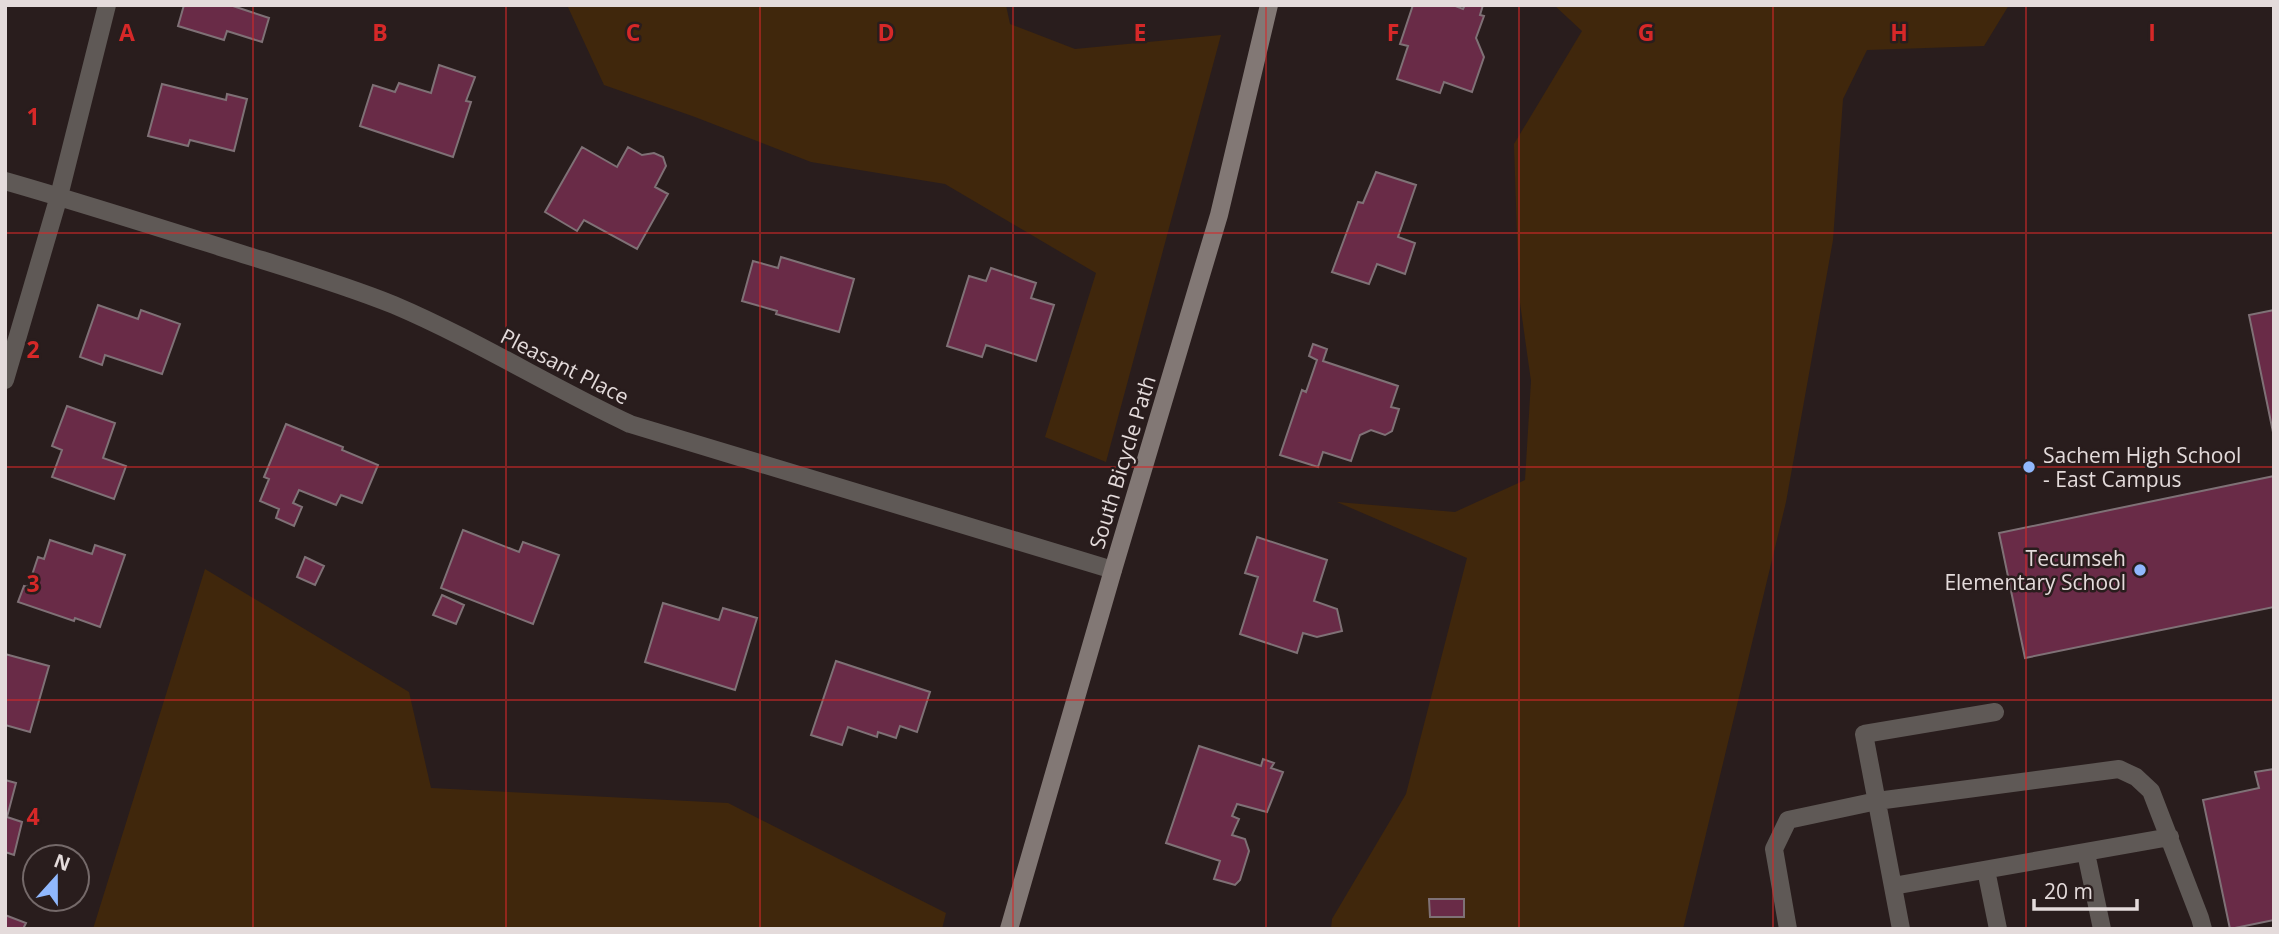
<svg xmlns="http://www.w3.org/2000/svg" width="2279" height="934" font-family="'Open Sans',sans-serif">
  <rect width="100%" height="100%" fill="#291d1d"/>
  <path fill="#40270c" d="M 567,5 L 1006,5 L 1010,24 L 1075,49 L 1221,35 L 1106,462 L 1045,437 L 1096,273 L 945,184 L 811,162 L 695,117 L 604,85 Z
    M 1554,5 L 2009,5 L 1984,46 L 1867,50 L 1843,99 L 1833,240 L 1786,502 L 1683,929 L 1331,929 L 1332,919 L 1406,794 L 1467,558 L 1337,502 L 1455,512 L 1525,480 L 1531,381 L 1519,296 L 1514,144 L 1582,31 Z
    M 205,569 L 409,692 L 431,788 L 728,803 L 946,913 L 942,929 L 93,929 Z"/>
  <path fill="#692b47" stroke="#7f7176" stroke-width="2" d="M 184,5 L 230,5 L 269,18 L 262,42 L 227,31 L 224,40 L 178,26 Z
    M 1413,5 L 1453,5 L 1463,9 L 1465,5 L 1483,5 L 1480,15 L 1484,16 L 1476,38 L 1484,57 L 1472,92 L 1444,82 L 1440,93 L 1397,79 L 1408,46 L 1400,44 Z
    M 439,65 L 475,77 L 466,101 L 471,102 L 453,157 L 360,126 L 373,85 L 395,92 L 399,83 L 431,93 Z
    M 162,84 L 226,100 L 227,94 L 247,99 L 234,151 L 190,140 L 188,146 L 148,136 Z
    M 582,147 L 617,167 L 628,147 L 642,155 L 654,153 L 663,157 L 666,166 L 655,187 L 668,194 L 637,249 L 584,220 L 577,231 L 545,212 Z
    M 1376,172 L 1416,185 L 1398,237 L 1415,243 L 1405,274 L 1377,264 L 1369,284 L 1332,272 L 1358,202 L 1363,203 Z
    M 781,257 L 854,279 L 839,332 L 776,314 L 777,311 L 742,301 L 753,261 L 778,268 Z
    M 991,268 L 1036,283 L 1031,298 L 1054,305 L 1036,361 L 986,345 L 982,357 L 947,346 L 969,276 L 986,281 Z
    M 98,305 L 138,319 L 141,310 L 180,324 L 162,374 L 105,355 L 102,365 L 80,357 Z
    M 2274,310 L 2274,437 L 2249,315 Z
    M 1313,344 L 1327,349 L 1323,361 L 1398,386 L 1391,407 L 1399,409 L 1392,431 L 1385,435 L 1371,430 L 1360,435 L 1351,461 L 1323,452 L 1318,467 L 1280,455 L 1302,390 L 1306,392 L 1317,360 L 1309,356 Z
    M 67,406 L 115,423 L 103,458 L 126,466 L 114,499 L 52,477 L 62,450 L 52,446 Z
    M 286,424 L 343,447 L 342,450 L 378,465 L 362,503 L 341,495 L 336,505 L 299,490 L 293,503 L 302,507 L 294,526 L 276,518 L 279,509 L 260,501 L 269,479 L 264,477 Z
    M 2274,476 L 2274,607 L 2025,658 L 1999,533 Z
    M 463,530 L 519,552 L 523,542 L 559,555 L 533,624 L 441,588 Z
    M 1257,537 L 1327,560 L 1314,601 L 1337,609 L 1342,631 L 1317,637 L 1303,633 L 1297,653 L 1240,634 L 1258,577 L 1245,573 Z
    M 50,540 L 92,554 L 95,545 L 125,555 L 100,627 L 75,618 L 74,621 L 18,602 L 24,586 L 28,587 L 38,557 L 44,559 Z
    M 305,557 L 324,566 L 315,585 L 297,577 Z
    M 442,595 L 464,605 L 456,624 L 433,615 Z
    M 663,603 L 719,620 L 723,608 L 757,618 L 735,690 L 645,662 Z
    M 5,654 L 49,666 L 30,732 L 5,725 Z
    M 836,661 L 930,692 L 917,732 L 900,726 L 896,738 L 878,732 L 877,737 L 848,727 L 842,745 L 811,735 Z
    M 1199,746 L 1261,766 L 1263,759 L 1274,763 L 1271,768 L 1283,772 L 1267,812 L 1237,804 L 1232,816 L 1239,819 L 1232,835 L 1245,839 L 1249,851 L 1240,880 L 1235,885 L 1214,879 L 1220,861 L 1166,843 Z
    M 2274,769 L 2274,920 L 2230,929 L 2203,800 L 2259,788 L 2255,772 Z
    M 5,780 L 16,783 L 7,817 L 22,822 L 14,855 L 5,852 Z
    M 1429,899 L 1464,899 L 1464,917 L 1430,917 Z
    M 5,915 L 26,923 L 23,929 L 5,929 Z"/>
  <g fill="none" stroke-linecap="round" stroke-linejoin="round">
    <path stroke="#5f5956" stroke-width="18" d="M 2086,853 L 2102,929
      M 1986,870 L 1998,929
      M 1893,886 L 2170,837
      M 1788,929 L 1774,849 L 1788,820 L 1877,801 L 2119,769 L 2136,777 L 2151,791 L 2200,918 L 2203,929
      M 1901,929 L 1864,734 L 1995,712"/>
    <path stroke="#5f5956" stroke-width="18" d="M 5,181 C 82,203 157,227 233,251 C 287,268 342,284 394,305 C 474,339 551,387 630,424 L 1113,570
      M 5,380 L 59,196 L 107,5"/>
    <path stroke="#827875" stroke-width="18" d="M 1009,929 L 1113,570 L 1219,215 L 1269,5"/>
  </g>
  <path fill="none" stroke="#d62828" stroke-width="2" stroke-opacity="0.55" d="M 253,5 L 253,929M 506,5 L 506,929M 760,5 L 760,929M 1013,5 L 1013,929M 1266,5 L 1266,929M 1519,5 L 1519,929M 1773,5 L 1773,929M 2026,5 L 2026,929M 5,233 L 2274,233M 5,467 L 2274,467M 5,700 L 2274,700"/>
  <g fill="#90b8fd" stroke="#291d1d" stroke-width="2.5">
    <circle cx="2029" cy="467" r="7"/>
    <circle cx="2140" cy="570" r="7"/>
  </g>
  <g text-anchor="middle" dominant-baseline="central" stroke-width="5" stroke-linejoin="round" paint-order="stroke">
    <g font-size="21" fill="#e4dbdb" stroke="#291d1d">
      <text transform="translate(565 366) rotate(27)">Pleasant Place</text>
      <text transform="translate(1122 462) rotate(-73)">South Bicycle Path</text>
    </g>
    <g font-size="21" fill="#e4dbdb" stroke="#291d1d" text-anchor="start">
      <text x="2043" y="455">Sachem High School<tspan x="2043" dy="24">- East Campus</tspan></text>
      <text x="2126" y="558" text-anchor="end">Tecumseh<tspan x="2126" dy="24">Elementary School</tspan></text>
    </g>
  </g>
  <g font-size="23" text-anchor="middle" font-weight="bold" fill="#d62828" stroke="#291d1d" stroke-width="5" stroke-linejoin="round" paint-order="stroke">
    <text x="127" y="41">A</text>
    <text x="380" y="41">B</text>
    <text x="633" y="41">C</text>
    <text x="886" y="41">D</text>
    <text x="1140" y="41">E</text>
    <text x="1393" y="41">F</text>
    <text x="1646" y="41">G</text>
    <text x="1899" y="41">H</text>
    <text x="2152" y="41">I</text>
    <text x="33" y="125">1</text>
    <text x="33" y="358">2</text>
    <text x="33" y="592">3</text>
    <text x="33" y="825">4</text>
  </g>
  <rect width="2279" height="934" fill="none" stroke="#e4dbdb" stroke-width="14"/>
  <g transform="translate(56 878) rotate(21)"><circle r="33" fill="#291d1d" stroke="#746969" stroke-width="2"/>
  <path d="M0-5L12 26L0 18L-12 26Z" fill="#90b8fd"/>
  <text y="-10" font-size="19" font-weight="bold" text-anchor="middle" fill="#e4dbdb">N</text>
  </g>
  <path d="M2034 899v10h103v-10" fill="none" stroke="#e4dbdb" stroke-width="3.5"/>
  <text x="2044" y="899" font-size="21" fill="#e4dbdb" stroke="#291d1d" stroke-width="5" paint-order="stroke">20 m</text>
</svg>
